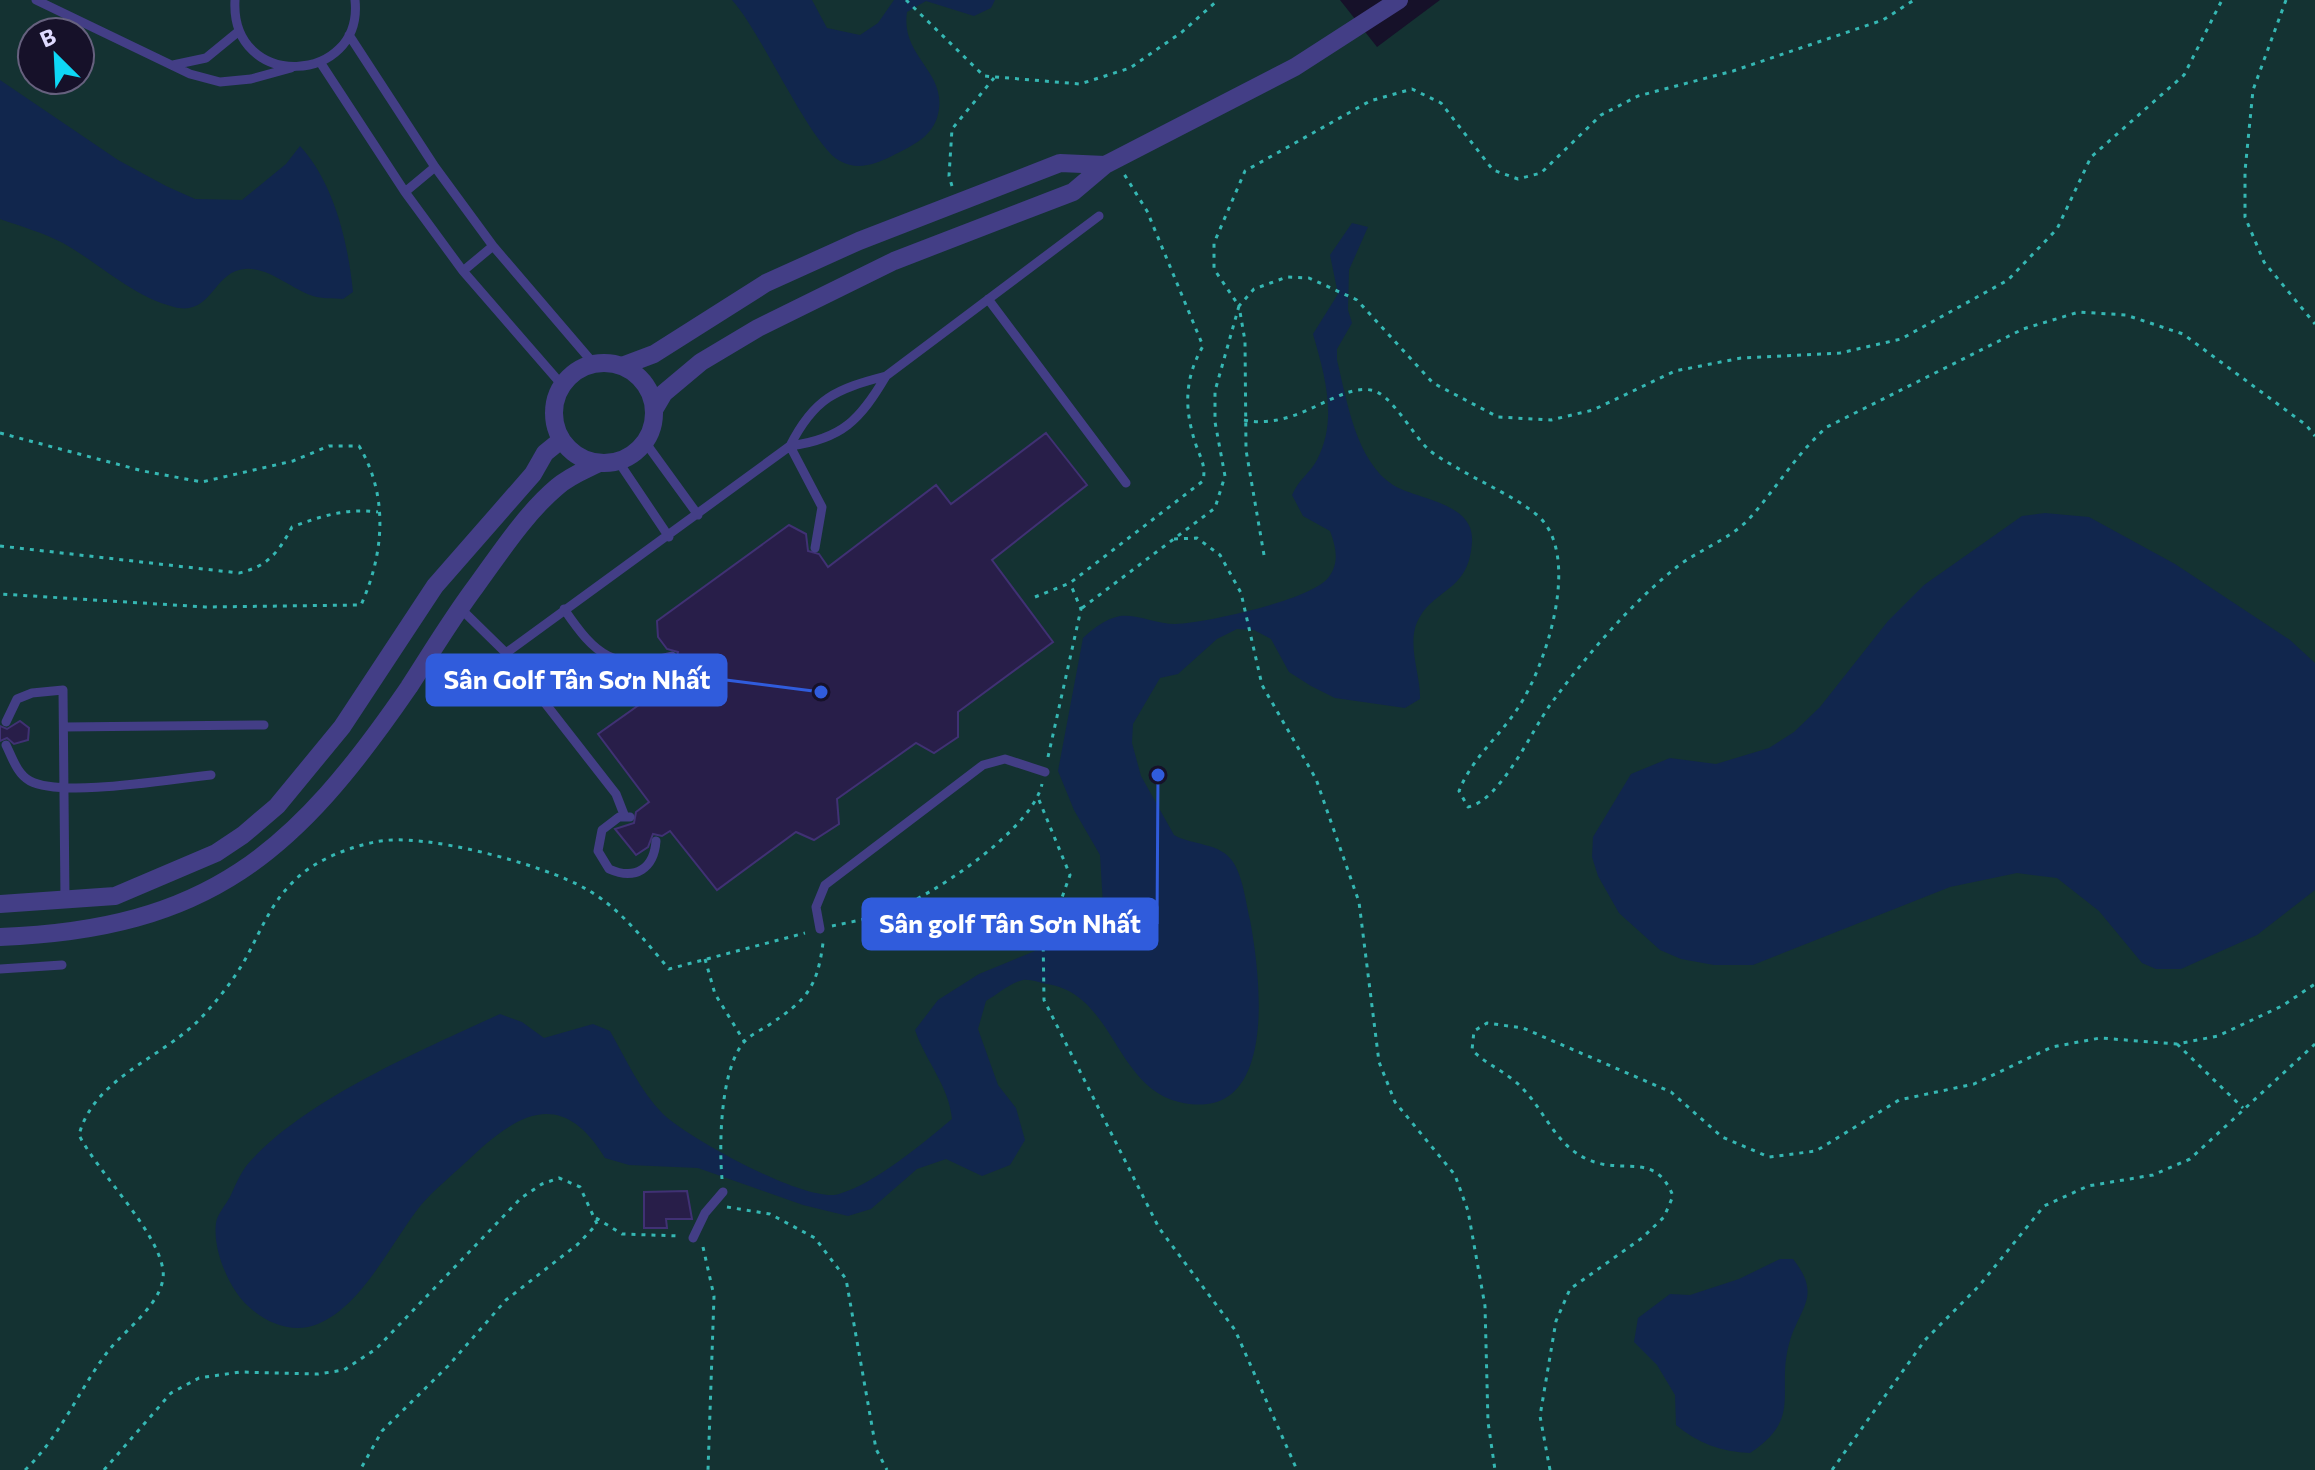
<svg xmlns="http://www.w3.org/2000/svg" width="2315" height="1470" font-family="Commissioner,sans-serif">
  <rect width="100%" height="100%" fill="#161129"/>
  <path fill="#143232" fill-rule="evenodd" d="M 0,0 L 1340,0 L 1377,47 L 1440,0 L 2315,0 L 2315,1470 L 0,1470 ZM 32,32 L 80,32 L 80,80 L 32,80 Z"/>
  <path fill="#11264d" d="M 732,0 L 812,0 L 827,28 L 860,35 L 878,23 L 894,0 L 995,0 L 991,8 L 974,16 L 926,1 L 907,12 C 900,59 951,72 937,118 C 930,139 909,147 892,156 C 875,164 858,171 840,161 C 811,146 762,33 732,0 Z
    M 0,80 L 118,160 L 166,186 L 195,199 L 242,200 L 286,164 L 300,146 C 334,183 348,242 353,292 L 343,299 C 333,298 322,299 313,296 C 291,289 269,267 245,269 C 213,271 212,317 174,307 C 132,296 100,264 63,243 C 44,233 20,226 0,219 Z
    M 1352,223 L 1368,227 L 1349,270 L 1348,310 L 1352,323 L 1337,349 L 1337,360 C 1347,401 1356,461 1393,485 C 1417,500 1475,502 1472,542 C 1469,589 1440,587 1421,615 C 1404,640 1421,673 1420,699 L 1405,708 L 1335,698 L 1311,686 L 1289,672 L 1271,639 L 1254,630 L 1237,629 L 1217,639 L 1178,674 L 1160,678 L 1133,724 L 1132,743 L 1141,776 L 1174,835 C 1193,846 1220,842 1233,862 C 1243,877 1246,903 1250,920 C 1261,978 1279,1126 1179,1102 C 1115,1087 1114,994 1047,984 C 1041,983 1030,979 1023,980 C 1012,982 996,995 986,1001 L 978,1029 L 998,1085 L 1016,1108 L 1025,1140 L 1010,1165 L 982,1176 L 946,1159 L 917,1169 L 871,1209 L 848,1216 L 803,1205 L 698,1168 L 629,1165 L 605,1158 C 560,1084 514,1116 465,1163 C 450,1177 434,1190 421,1205 C 391,1242 358,1316 308,1327 C 280,1333 250,1313 236,1292 C 224,1274 213,1245 216,1223 C 217,1215 226,1204 230,1197 C 235,1186 240,1174 247,1165 C 303,1100 422,1050 500,1014 L 522,1022 L 544,1038 L 593,1024 L 610,1031 C 626,1059 640,1091 663,1114 C 688,1138 807,1204 839,1194 C 876,1183 922,1144 952,1119 C 949,1086 926,1062 915,1030 L 938,1000 L 979,974 L 1035,951 L 1069,945 L 1094,923 L 1103,905 L 1100,855 L 1074,810 L 1058,771 L 1083,638 C 1094,628 1105,619 1120,616 C 1136,614 1158,624 1175,624 C 1205,623 1311,600 1328,578 C 1340,563 1336,547 1330,531 L 1303,516 L 1292,495 C 1299,479 1310,473 1317,460 C 1338,420 1325,376 1313,334 L 1338,294 L 1330,255 Z
    M 2045,513 L 2089,517 L 2175,564 L 2290,640 L 2315,663 L 2315,890 L 2257,935 L 2181,969 L 2156,969 L 2142,963 L 2099,911 L 2057,878 L 2017,873 L 1950,887 L 1753,965 L 1714,965 L 1681,959 L 1660,950 L 1619,913 L 1598,876 L 1592,857 L 1593,837 L 1631,774 L 1670,758 L 1716,764 L 1769,748 L 1794,732 L 1820,707 L 1888,621 L 1924,585 L 2022,516 Z
    M 1780,1259 L 1793,1259 C 1823,1297 1799,1307 1789,1344 C 1776,1393 1803,1418 1750,1453 C 1722,1452 1697,1443 1676,1425 L 1675,1395 L 1657,1365 L 1634,1342 L 1638,1318 L 1670,1294 L 1690,1295 L 1739,1279 Z"/>
  <path fill="#281e49" stroke="#403174" stroke-width="2" d="M 1046,433 L 1087,485 L 992,560 L 1053,642 L 958,712 L 958,737 L 934,753 L 916,743 L 837,799 L 839,824 L 814,840 L 796,832 L 717,890 L 670,831 L 662,836 L 653,834 L 648,847 L 636,855 L 615,829 L 634,823 L 636,812 L 649,802 L 598,734 L 684,673 L 676,662 L 678,652 L 667,649 L 658,637 L 657,621 L 789,525 L 806,534 L 808,551 L 819,554 L 828,567 L 936,485 L 951,504 Z
    M 20,721 L 29,728 L 28,740 L 14,744 L 7,738 L 0,741 L 0,726 L 7,729 Z
    M 687,1191 L 692,1219 L 666,1219 L 667,1228 L 644,1228 L 644,1192 Z"/>
  <g fill="none" stroke-linecap="round" stroke-linejoin="round">
    <path stroke="#35b7b3" stroke-width="3" stroke-dasharray="4 6" stroke-linecap="butt" d="M 906,0 L 984,76 L 1080,84 L 1130,68 L 1182,32 L 1218,0
      M 2286,0 L 2253,90 L 2245,171 L 2245,217 L 2264,262 L 2315,324
      M 952,186 L 949,176 L 952,129 L 994,78
      M 1244,420 C 1297,431 1337,384 1371,390 C 1391,393 1412,434 1428,449 C 1436,456 1445,461 1454,466 C 1480,482 1514,496 1537,515 C 1583,554 1546,666 1518,708 C 1499,737 1472,758 1459,791 L 1468,807 C 1501,800 1531,732 1550,705 C 1586,656 1630,604 1678,566 C 1699,550 1730,539 1749,519 C 1776,489 1796,454 1827,427 L 2023,329 L 2079,312 L 2126,315 L 2183,334 L 2306,425 L 2315,436
      M 0,433 L 143,471 L 202,482 L 293,461 L 329,446 L 359,446 C 389,496 384,554 361,605 L 205,607 L 0,594
      M 1174,539 L 1197,538 L 1220,555 L 1241,593 L 1262,685 L 1316,779 L 1359,902 L 1379,1062 L 1395,1102 L 1455,1175 L 1468,1211 L 1485,1306 L 1488,1422 L 1495,1470
      M 0,546 L 239,573 C 268,566 278,553 292,527 C 321,516 346,508 378,512
      M 1264,555 L 1246,450 L 1245,341 L 1239,306 L 1254,289 L 1287,277 L 1309,278 L 1357,300 L 1433,383 L 1498,417 L 1551,420 L 1593,410 L 1675,371 L 1741,358 L 1840,353 L 1901,339 L 2008,280 L 2057,229 L 2091,157 L 2184,75 L 2222,0
      M 1035,597 L 1070,583 L 1203,481 C 1206,466 1201,459 1196,445 C 1184,409 1184,379 1203,346 L 1147,211 L 1124,174
      M 1082,608 L 1215,508 L 1225,476 L 1215,422 L 1215,391 L 1239,306 L 1214,269 L 1214,243 L 1245,171 L 1370,101 L 1412,89 L 1441,103 L 1493,170 L 1518,179 L 1541,173 L 1601,115 L 1638,96 L 1733,71 L 1883,20 L 1914,0
      M 1048,757 L 1081,609 L 1070,583
      M 1039,800 L 1070,875 L 1059,906 L 1043,933 L 1044,1000 L 1159,1228 L 1235,1330 L 1297,1470
      M 832,926 C 850,922 869,919 886,913 C 930,898 1032,830 1042,784
      M 705,959 L 715,994 L 744,1041
      M 2177,1044 L 2243,1108
      M 722,1179 C 719,1145 720,1070 744,1042 C 750,1035 761,1030 769,1025 C 806,1000 817,989 823,943
      M 727,1207 L 770,1214 L 815,1238 L 846,1279 L 876,1449 L 887,1470
      M 596,1218 L 622,1234 L 680,1236
      M 703,1247 L 714,1296 L 708,1470
      M 25,1470 C 61,1436 79,1389 109,1350 C 126,1329 167,1300 163,1270 C 157,1230 99,1174 79,1135 C 94,1078 160,1059 199,1020 C 217,1001 233,981 246,958 C 261,930 271,903 294,881 C 313,861 349,847 375,842 C 422,831 545,865 586,889 C 619,907 645,941 669,969 L 805,933
      M 104,1470 L 171,1393 L 199,1378 L 240,1372 L 318,1374 L 344,1370 L 376,1349 L 521,1198 L 542,1184 L 559,1178 L 580,1187 L 597,1224 L 578,1244 L 506,1300 L 448,1366 L 382,1431 L 360,1470
      M 1550,1470 L 1540,1416 L 1556,1321 L 1570,1289 L 1642,1238 L 1664,1217 L 1673,1196 C 1655,1151 1625,1175 1589,1160 C 1551,1144 1543,1102 1512,1079 C 1498,1068 1485,1063 1472,1050 L 1474,1031 L 1487,1023 L 1523,1028 L 1671,1092 L 1722,1137 L 1769,1157 L 1816,1151 L 1899,1100 L 1974,1084 L 2052,1047 L 2100,1038 L 2177,1044 L 2218,1036 L 2282,1006 L 2315,984
      M 1832,1470 L 1925,1340 L 1979,1286 L 2044,1206 L 2088,1186 L 2153,1175 L 2190,1159 L 2315,1044"/>
    <path stroke="#433e86" stroke-width="9" d="M 36,0 L 190,74 L 220,82 L 251,79 L 291,68
      M 235,0 C 230,92 364,85 355,0
      M 349,35 L 435,167 L 493,246 L 594,364
      M 320,62 L 405,192 L 463,271 L 562,385
      M 173,65 L 206,58 L 239,31
      M 405,192 L 435,167
      M 463,271 L 493,246
      M 988,299 L 1126,483
      M 645,442 L 698,515
      M 790,446 C 842,439 860,420 886,376
      M 790,446 L 822,507 L 815,548
      M 618,461 L 669,537
      M 460,608 L 506,653 L 616,794 L 625,817
      M 564,609 C 596,656 613,671 672,656
      M 506,653 L 790,446 C 814,398 836,389 886,376 L 1099,216
      M 6,722 L 17,699 L 32,693 L 63,690 L 65,900
      M 64,727 L 264,725
      M 6,745 C 12,757 17,774 30,781 C 62,798 171,779 211,775
      M 630,817 L 619,817 L 602,830 L 598,851 L 609,869 C 636,881 654,868 656,841
      M 820,929 L 816,907 L 825,885 L 983,765 L 1005,759 L 1045,772
      M 0,969 L 62,965
      M 693,1238 L 705,1213 L 723,1192"/>
    <path stroke="#433e86" stroke-width="18" d="M554 413a50 50 0 1 1 100 0a50 50 0 1 1-100 0Z
      M 622,366 L 654,354 L 766,283 L 859,241 L 1060,163 L 1105,165
      M 654,410 L 664,393 L 701,362 L 758,328 L 894,261 L 1073,192 L 1105,165 L 1295,67 L 1399,0
      M 0,904 L 115,896 L 216,853 L 243,835 L 277,806 L 342,727 L 435,586 L 533,474 L 545,453 L 561,440
      M 0,937 C 209,929 295,853 409,687 C 431,653 452,618 476,586 C 500,553 526,513 557,487 C 569,476 585,470 599,463"/>
  </g>
  <path fill="none" stroke="#305cdc" stroke-width="3" d="M821 692L726 680M1158 775L1157 924"/>
  <g fill="#305cdc" stroke="#161129" stroke-width="3">
    <circle cx="821" cy="692" r="8"/>
    <circle cx="1158" cy="775" r="8"/>
  </g>
  <g fill="#305cdc" stroke="#305cdc" stroke-width="3">
    <rect x="427" y="655" width="299" height="50" rx="8"/>
    <rect x="863" y="899" width="294" height="50" rx="8"/>
  </g>
  <g font-size="26" text-anchor="middle" font-weight="bold" fill="#fff">
    <text x="577" y="689">Sân Golf Tân Sơn Nhất</text>
    <text x="1010" y="933">Sân golf Tân Sơn Nhất</text>
  </g>
  <g transform="translate(56 56) rotate(336)"><circle r="38" fill="#161129" stroke="#66617e" stroke-width="2"/>
  <path d="M0-6L14 30L0 20L-14 30Z" fill="#0ed8f6"/>
  <text y="-12" font-size="22" font-weight="bold" text-anchor="middle" fill="#dfdafe">B</text>
  </g>
</svg>
